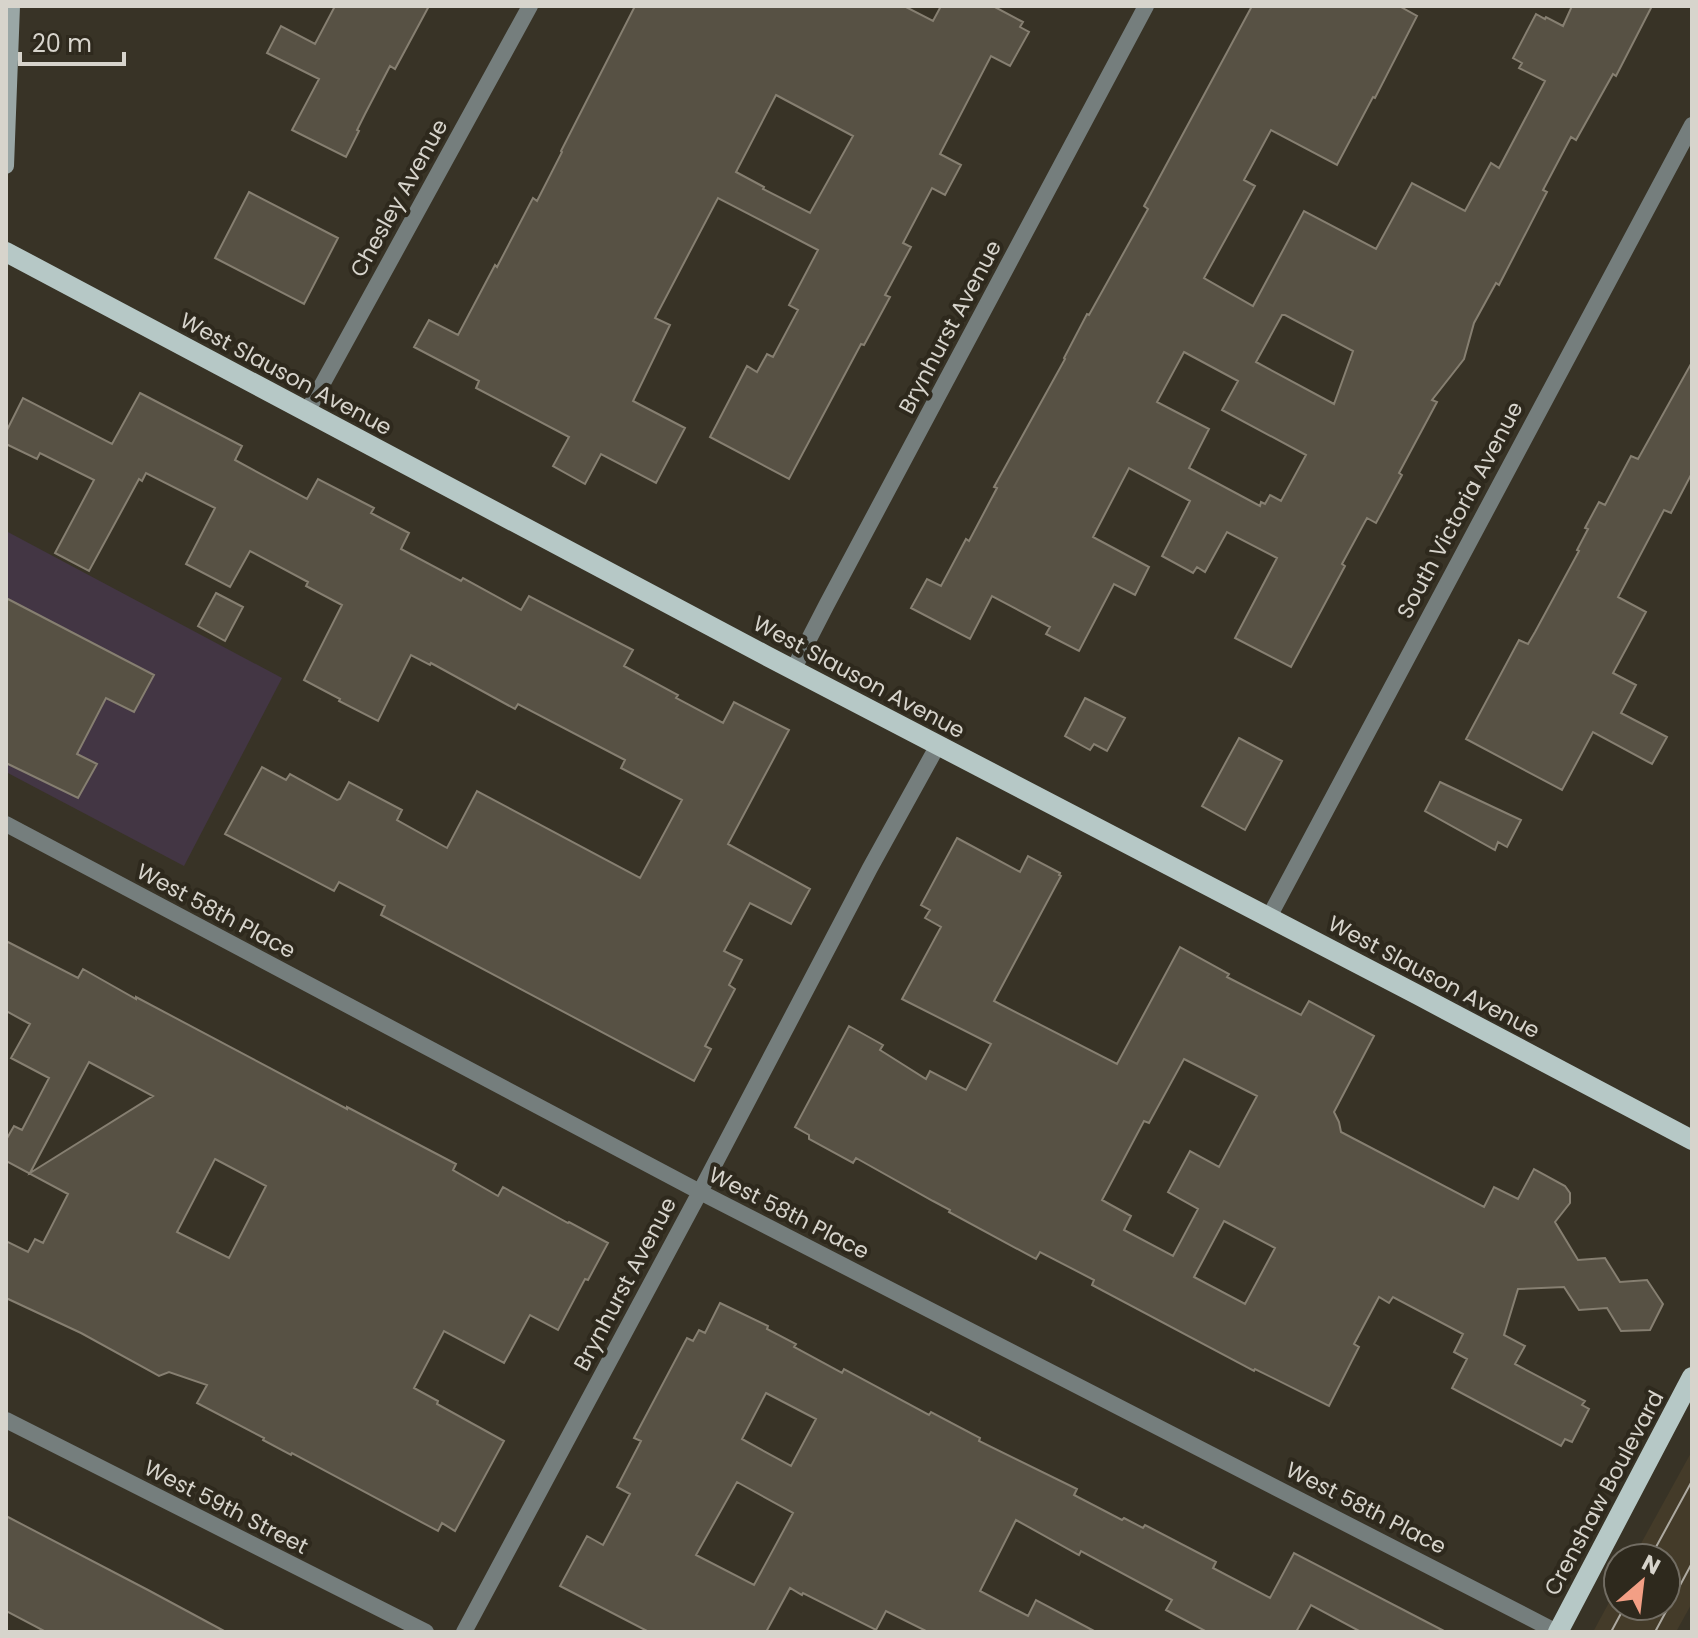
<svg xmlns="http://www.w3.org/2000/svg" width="1698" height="1638" font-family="Poppins,sans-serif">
  <rect width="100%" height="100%" fill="#383326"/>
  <path fill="#443b29" d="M 1692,1451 L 1692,1603 L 1676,1632 L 1593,1632 L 1618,1586 L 1618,1606 L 1666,1606 L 1666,1558 L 1633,1558 Z"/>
  <path fill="#433644" d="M 6,531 L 282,678 L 184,866 L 6,772 Z"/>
  <path fill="#575144" stroke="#867f71" stroke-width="2" fill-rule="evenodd" d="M 335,6 L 429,6 L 395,69 L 390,66 L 365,114 L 357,130 L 359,131 L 346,157 L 292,130 L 319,79 L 267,53 L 281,26 L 315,44 Z
    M 635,6 L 904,6 L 933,21 L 941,6 L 993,6 L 1023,22 L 1020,27 L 1029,32 L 1010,66 L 991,56 L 940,154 L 961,165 L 945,195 L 932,188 L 903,243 L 911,247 L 885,295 L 890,297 L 864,345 L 861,344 L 789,479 L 710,437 L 747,366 L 757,372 L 767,354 L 773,357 L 798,310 L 789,305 L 818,250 L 718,198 L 655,318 L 670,325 L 633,401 L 685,428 L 656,483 L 601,454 L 585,484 L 553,466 L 569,437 L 476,388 L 479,381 L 414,347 L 429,320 L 458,335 L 495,265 L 497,267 L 533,198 L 537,201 L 562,152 L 561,151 ZM 776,95 L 853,136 L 810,213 L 763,189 L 764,187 L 736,172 Z
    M 1252,6 L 1399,6 L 1417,16 L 1375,98 L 1373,97 L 1337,165 L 1271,130 L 1244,180 L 1255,186 L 1204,278 L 1253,306 L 1304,211 L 1376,249 L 1412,183 L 1465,211 L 1491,163 L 1499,168 L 1544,83 L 1545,81 L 1519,68 L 1522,63 L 1513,58 L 1536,14 L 1545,19 L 1546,17 L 1563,26 L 1572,6 L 1652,6 L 1616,76 L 1613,74 L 1576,140 L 1571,137 L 1543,190 L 1547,192 L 1499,285 L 1496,283 L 1474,323 L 1464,359 L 1432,400 L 1437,402 L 1399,473 L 1402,475 L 1376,523 L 1367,518 L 1342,564 L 1345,566 L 1291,667 L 1235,638 L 1277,558 L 1227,532 L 1205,572 L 1197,567 L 1193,573 L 1162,556 L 1190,501 L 1129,468 L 1093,537 L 1149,567 L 1135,595 L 1114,584 L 1079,651 L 1046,634 L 1050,627 L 992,596 L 970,639 L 911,608 L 927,579 L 941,586 L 966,539 L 969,541 L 997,488 L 994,487 L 1065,359 L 1064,358 L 1087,314 L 1089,315 L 1148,209 L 1144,206 ZM 1282,315 L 1285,315 L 1353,351 L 1334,404 L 1256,362 ZM 1184,352 L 1238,381 L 1222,410 L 1306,455 L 1281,501 L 1270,495 L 1265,504 L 1261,502 L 1260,506 L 1189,468 L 1209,429 L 1157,402 Z
    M 249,192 L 338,238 L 304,304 L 215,258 Z
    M 1692,362 L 1692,473 L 1671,513 L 1664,510 L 1618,597 L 1646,612 L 1613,673 L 1636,685 L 1621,713 L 1667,737 L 1652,764 L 1593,732 L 1562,790 L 1466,739 L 1519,640 L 1528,644 L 1535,632 L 1579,551 L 1577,550 L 1588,529 L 1585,528 L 1599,502 L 1605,505 L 1631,456 L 1638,459 Z
    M 140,393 L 242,446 L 235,460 L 307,499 L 318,479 L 374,508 L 371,513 L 409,533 L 401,549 L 461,581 L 463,578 L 521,610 L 529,596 L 633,650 L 624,666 L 678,695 L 676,698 L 723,723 L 734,702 L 789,730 L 728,844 L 810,889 L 791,924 L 750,903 L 724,951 L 742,960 L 729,985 L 735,989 L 705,1046 L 711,1049 L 694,1081 L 381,915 L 385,906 L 339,882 L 334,891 L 225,834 L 262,767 L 286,780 L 290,774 L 337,800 L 340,799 L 349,782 L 402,810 L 397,820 L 447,848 L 477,791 L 640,878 L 682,800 L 621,768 L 625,760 L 518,704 L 515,709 L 431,663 L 430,665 L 411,655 L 378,721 L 339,701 L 340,699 L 304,680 L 342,605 L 306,586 L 308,582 L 250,551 L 230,587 L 186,564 L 215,508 L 146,473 L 142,481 L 139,479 L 89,571 L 55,553 L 94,480 L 40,453 L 37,459 L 6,444 L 6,432 L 23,398 L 112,444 Z
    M 216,593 L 243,607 L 225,641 L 198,626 Z
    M 6,598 L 154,675 L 134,712 L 106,698 L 77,754 L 97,764 L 78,798 L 6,763 Z
    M 1085,698 L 1125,718 L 1107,751 L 1094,744 L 1090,750 L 1065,736 Z
    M 1239,738 L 1282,761 L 1245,830 L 1202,806 Z
    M 1440,782 L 1521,820 L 1507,847 L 1498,842 L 1495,850 L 1425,811 Z
    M 957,838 L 1020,872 L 1028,856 L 1060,873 L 1059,875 L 1061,876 L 994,1001 L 1117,1064 L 1180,947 L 1229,974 L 1227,977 L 1301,1015 L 1309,1001 L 1374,1036 L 1334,1112 L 1339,1122 L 1341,1132 L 1484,1207 L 1494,1187 L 1518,1199 L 1534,1169 L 1565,1186 L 1570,1193 L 1570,1203 L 1555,1222 L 1578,1260 L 1605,1258 L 1620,1282 L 1647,1280 L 1663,1304 L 1650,1330 L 1621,1331 L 1607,1308 L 1579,1310 L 1564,1287 L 1518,1289 L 1504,1335 L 1525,1346 L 1515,1364 L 1585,1401 L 1582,1405 L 1589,1409 L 1572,1442 L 1565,1439 L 1561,1446 L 1452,1388 L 1467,1359 L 1454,1352 L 1463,1334 L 1393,1297 L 1389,1303 L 1379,1297 L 1354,1344 L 1359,1347 L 1329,1406 L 1255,1369 L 1254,1371 L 1092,1285 L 1094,1280 L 1040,1252 L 1036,1259 L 949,1212 L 950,1210 L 933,1201 L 856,1158 L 853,1163 L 809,1139 L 809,1135 L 795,1127 L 849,1026 L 883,1045 L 880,1050 L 926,1079 L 930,1071 L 966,1090 L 991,1044 L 902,999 L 941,927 L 925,918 L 930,910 L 921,905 ZM 1184,1059 L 1257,1096 L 1219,1167 L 1190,1151 L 1168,1192 L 1198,1209 L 1173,1256 L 1124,1230 L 1131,1216 L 1102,1200 L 1144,1121 L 1149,1123 ZM 1224,1221 L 1275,1248 L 1245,1304 L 1194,1277 Z
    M 6,941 L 78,978 L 83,969 L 136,999 L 136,997 L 347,1109 L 347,1107 L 456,1164 L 453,1170 L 498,1196 L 503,1187 L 568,1223 L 569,1222 L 608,1243 L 588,1280 L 585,1279 L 558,1330 L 530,1315 L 504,1363 L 444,1331 L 414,1388 L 438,1401 L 437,1404 L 504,1441 L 455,1531 L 442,1523 L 438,1531 L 292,1453 L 291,1455 L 263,1440 L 264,1438 L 197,1403 L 207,1385 L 169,1372 L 159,1376 L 81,1333 L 6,1298 L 6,1241 L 28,1252 L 35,1239 L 43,1243 L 68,1194 L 6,1161 L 6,1140 L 14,1126 L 22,1130 L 49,1078 L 11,1058 L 30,1024 L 6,1011 ZM 89,1062 L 153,1096 L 30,1173 ZM 215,1159 L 266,1186 L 229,1258 L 177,1232 Z
    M 720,1303 L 768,1326 L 767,1329 L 796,1344 L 794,1347 L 842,1373 L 844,1369 L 929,1415 L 931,1412 L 980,1438 L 979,1441 L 1077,1489 L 1074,1495 L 1122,1520 L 1124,1518 L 1143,1528 L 1145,1525 L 1216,1562 L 1213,1568 L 1270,1598 L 1294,1553 L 1446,1632 L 1361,1632 L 1311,1605 L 1296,1632 L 1207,1632 L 1166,1610 L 1172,1600 L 1081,1551 L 1079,1555 L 1016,1520 L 980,1591 L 1028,1616 L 1036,1600 L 1096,1632 L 928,1632 L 886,1611 L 876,1630 L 803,1593 L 802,1595 L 790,1588 L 766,1632 L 649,1632 L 560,1586 L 587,1536 L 603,1545 L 630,1494 L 617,1487 L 641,1441 L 634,1438 L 687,1338 L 693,1341 L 699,1330 L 705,1333 ZM 766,1393 L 816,1419 L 791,1466 L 742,1439 ZM 737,1482 L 793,1513 L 754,1585 L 696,1555 Z
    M 6,1516 L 148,1590 L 226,1632 L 46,1632 L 6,1611 Z"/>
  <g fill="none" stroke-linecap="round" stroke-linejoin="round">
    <path stroke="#757e7d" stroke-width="16" d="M 307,412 L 530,6
      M 793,670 L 827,604 L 1146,6
      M 6,824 L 700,1192 L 1557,1632
      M 1269,917 L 1692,125
      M 6,1420 L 426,1632
      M 464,1632 L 700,1192 L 870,868 L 938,745"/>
    <path stroke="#9aa7a6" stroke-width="16" d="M 6,166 L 12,6"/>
    <path stroke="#b6c8c6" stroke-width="20" d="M 6,252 L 765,655 L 1418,995 L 1692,1140
      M 1558,1632 L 1692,1377"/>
    <path stroke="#ada9a0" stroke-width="2" d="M 1650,1558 L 1692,1481
      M 1611,1632 L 1625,1606
      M 1655,1632 L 1692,1563"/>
  </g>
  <g text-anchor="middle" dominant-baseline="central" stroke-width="8" stroke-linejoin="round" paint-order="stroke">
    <g font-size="22" fill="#d7d4cc" stroke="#2e291d">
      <text transform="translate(399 198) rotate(-61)">Chesley Avenue</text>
      <text transform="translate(950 327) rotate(-62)">Brynhurst Avenue</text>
      <text transform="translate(286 374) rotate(28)">West Slauson Avenue</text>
      <text transform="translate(1460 510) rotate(-62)">South Victoria Avenue</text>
      <text transform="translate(859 677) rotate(28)">West Slauson Avenue</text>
      <text transform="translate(216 911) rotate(28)">West 58th Place</text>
      <text transform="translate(1434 977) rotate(28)">West Slauson Avenue</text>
      <text transform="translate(789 1213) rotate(27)">West 58th Place</text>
      <text transform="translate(625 1284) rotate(-62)">Brynhurst Avenue</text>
      <text transform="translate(1604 1493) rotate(-62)">Crenshaw Boulevard</text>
      <text transform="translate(226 1507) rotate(27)">West 59th Street</text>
      <text transform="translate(1366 1508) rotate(27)">West 58th Place</text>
    </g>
  </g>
  <rect width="1698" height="1638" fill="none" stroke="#d7d4cc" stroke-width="16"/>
  <g transform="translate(1642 1582) rotate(28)"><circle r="38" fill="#2e291d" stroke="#726d63" stroke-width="2"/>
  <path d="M0-6L14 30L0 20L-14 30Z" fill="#f39f85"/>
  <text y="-12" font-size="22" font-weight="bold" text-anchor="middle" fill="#d7d4cc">N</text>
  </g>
  <path d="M20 52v12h104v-12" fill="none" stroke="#d7d4cc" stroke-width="4"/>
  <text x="32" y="52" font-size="24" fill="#d7d4cc" stroke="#2e291d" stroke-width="6" paint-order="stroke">20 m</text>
</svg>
